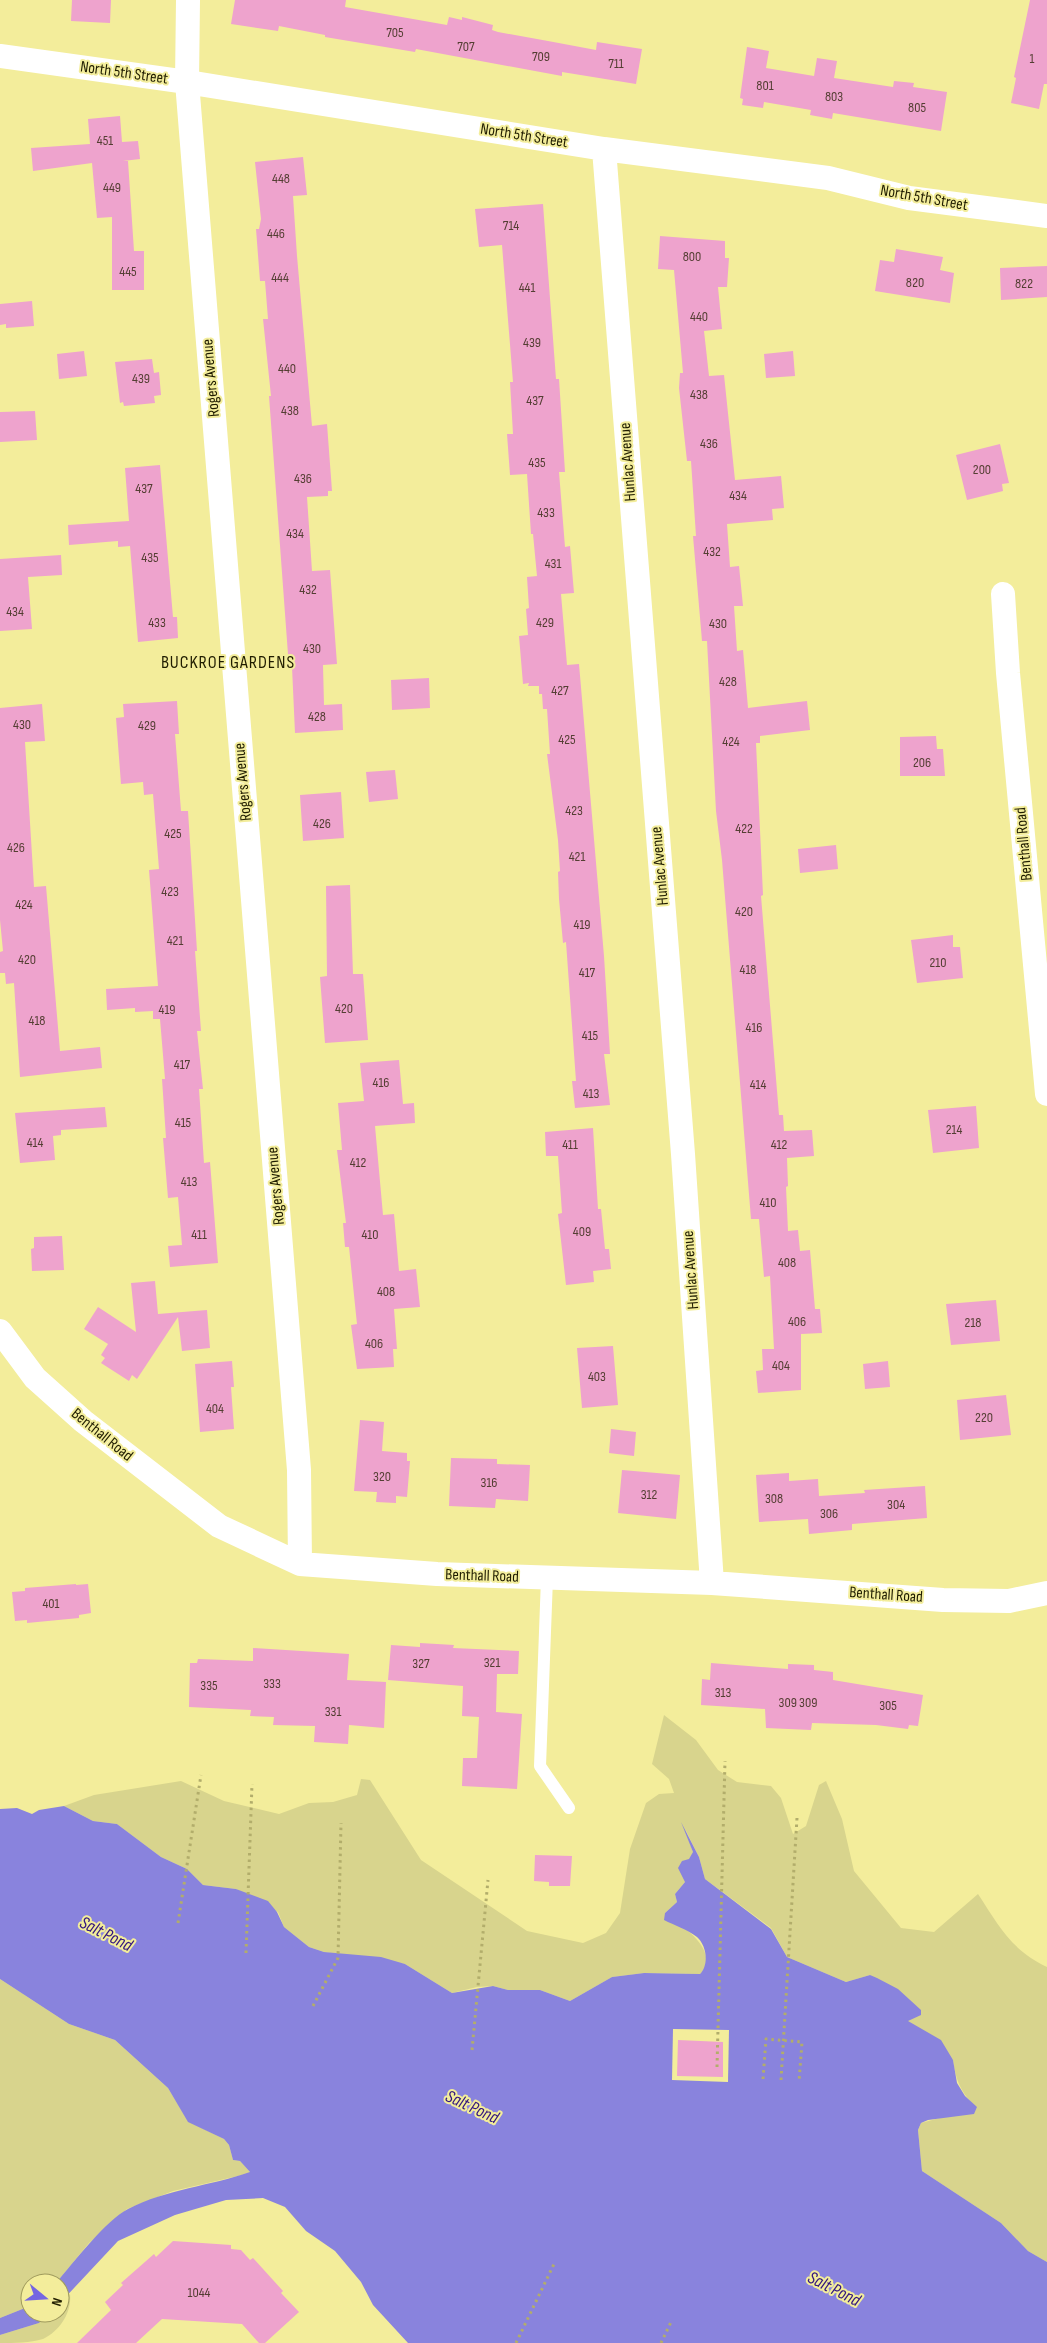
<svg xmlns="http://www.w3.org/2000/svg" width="1047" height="2343" font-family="'Sofia Sans Condensed',sans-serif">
  <rect width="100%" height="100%" fill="#f3ed9b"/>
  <path fill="#d8d48d" d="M 664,1715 L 696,1740 L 718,1770 L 737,1782 L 771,1786 L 781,1798 L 793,1834 L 806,1826 L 819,1785 L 826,1781 L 842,1819 L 854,1871 L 901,1928 L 934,1932 L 978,1894 C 999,1926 1011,1950 1047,1967 L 1047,2262 L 1028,2251 L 1001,2223 L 922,2171 L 918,2130 L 921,2123 L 977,2108 C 961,2093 956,2081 953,2060 L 907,2021 L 870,1975 L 846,1982 L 787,1957 L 771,1928 L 705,1879 L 699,1857 L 685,1829 L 693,1852 L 685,1882 L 675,1894 L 677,1902 L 665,1913 C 681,1925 722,1951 700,1974 L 644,1973 L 612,1977 L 570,2001 L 540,1990 L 508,1990 L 493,1986 L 477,1987 L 452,1993 L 405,1964 L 324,1952 L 309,1947 L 284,1927 L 278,1912 L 236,1889 L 203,1885 L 187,1869 L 161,1857 L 117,1824 L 93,1821 L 64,1806 L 94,1795 L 181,1781 L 224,1801 L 279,1814 L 309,1803 L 333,1802 L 357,1795 L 361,1779 L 370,1780 L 421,1860 L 527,1931 L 583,1943 L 606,1933 L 620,1913 L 630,1849 L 646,1803 L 659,1794 L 674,1793 L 669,1779 L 652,1764 Z
    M 0,1979 L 69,2024 L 115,2040 L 168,2088 L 188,2121 L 224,2139 L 229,2145 L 233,2160 L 240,2161 L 251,2173 L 173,2191 L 127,2209 L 89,2243 L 56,2283 L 30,2283 L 30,2306 L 0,2318 Z
    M 70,2294 C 72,2312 60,2331 43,2339 C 30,2343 14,2343 0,2343 L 0,2335 L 39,2323 L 49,2313 L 60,2313 L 60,2303 Z"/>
  <path fill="#8983dd" d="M 64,1806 L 93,1821 L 117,1824 L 161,1857 L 187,1869 L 203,1885 L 236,1889 L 268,1901 L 277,1912 L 284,1927 L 309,1947 L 324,1952 L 381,1957 L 405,1964 L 452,1993 L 493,1986 L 508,1990 L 540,1990 L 570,2001 L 612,1977 L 644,1973 L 700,1974 C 709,1965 707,1946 697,1937 C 688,1930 674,1925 664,1920 L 665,1913 L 677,1902 L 675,1894 L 685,1882 L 678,1868 L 682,1861 L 689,1859 L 693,1852 L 681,1822 L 699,1857 L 705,1879 L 771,1929 L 787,1957 L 846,1982 L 870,1975 L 877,1978 L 898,1989 L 921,2010 L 921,2015 L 908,2021 L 941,2040 L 953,2060 L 957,2083 L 965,2096 L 977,2107 L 974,2114 L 928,2120 L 921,2123 L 918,2130 L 922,2171 L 1001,2223 L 1028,2251 L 1047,2262 L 1047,2343 L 408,2343 L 373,2305 L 361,2282 L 335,2251 L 306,2231 L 285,2207 L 263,2198 L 226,2200 L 175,2215 L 118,2241 L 60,2303 L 60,2283 L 56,2283 C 73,2263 106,2220 128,2209 C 167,2189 210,2186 250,2172 L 240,2161 L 233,2160 L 229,2145 L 224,2139 L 188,2122 L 168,2088 L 115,2040 L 69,2024 L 0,1979 L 0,1809 L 17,1808 L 32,1814 L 39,1810 Z
    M 30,2306 L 30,2313 L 49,2313 L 39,2323 L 0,2335 L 0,2318 Z"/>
  <path fill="#f3ed9b" d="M 673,2029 L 729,2030 L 728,2082 L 672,2080 Z"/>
  <path fill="#eea3cd" d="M 72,0 L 111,0 L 110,23 L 71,21 Z
    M 235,0 L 346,0 L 345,7 L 447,25 L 449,17 L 462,20 L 462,17 L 493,25 L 492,30 L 498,32 L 548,41 L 596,50 L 597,42 L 642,49 L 636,84 L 562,72 L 562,76 L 416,49 L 415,52 L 325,37 L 325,35 L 279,26 L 278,31 L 231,24 Z
    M 1030,0 L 1047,0 L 1047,84 L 1044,84 L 1039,109 L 1011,103 L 1016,78 L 1014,77 Z
    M 747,47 L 769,51 L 766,68 L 814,76 L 817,58 L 837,61 L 834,78 L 893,87 L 894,81 L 914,83 L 913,87 L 947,92 L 941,131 L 833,113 L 832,119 L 810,115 L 811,110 L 764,102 L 763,108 L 742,105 L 743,99 L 740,98 Z
    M 120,116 L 122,142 L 138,141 L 140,159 L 123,161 L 128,161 L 134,251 L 144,251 L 144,290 L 112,290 L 112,217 L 97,218 L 92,163 L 33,171 L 31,148 L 90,144 L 88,119 Z
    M 303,157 L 307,195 L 293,196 L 297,256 L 312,426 L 327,424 L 332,491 L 328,491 L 328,496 L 307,497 L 312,571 L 330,570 L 337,664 L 323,665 L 324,705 L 342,704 L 343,730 L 295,733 L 292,667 L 289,668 L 269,396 L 271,396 L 263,319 L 268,319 L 265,281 L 260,281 L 256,229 L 259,229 L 261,219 L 255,162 Z
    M 543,204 L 556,379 L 559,379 L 565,472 L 559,472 L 565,547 L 570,546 L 574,593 L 561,594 L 567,665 L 579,664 L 604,956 L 610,1054 L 604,1054 L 610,1105 L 575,1108 L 572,1081 L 576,1081 L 566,942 L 563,943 L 559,899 L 558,872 L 560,871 L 558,840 L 547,754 L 550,754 L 547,709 L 543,709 L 542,694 L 539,694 L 539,686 L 528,686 L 529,683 L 523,684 L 519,636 L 528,635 L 526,609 L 529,608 L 527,577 L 537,576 L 533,534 L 531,534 L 527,474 L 510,475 L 507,434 L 513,434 L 510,382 L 513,382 L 502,245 L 479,247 L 475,209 Z
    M 660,236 L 725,241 L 725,258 L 729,258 L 727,287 L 718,287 L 722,329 L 704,331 L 709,376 L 724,375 L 735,480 L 781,476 L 784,508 L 772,509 L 773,520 L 727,524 L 730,567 L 739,566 L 743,606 L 734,606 L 737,651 L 743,650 L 748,708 L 807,701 L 810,730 L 760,736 L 760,743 L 756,743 L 763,895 L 761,896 L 779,1115 L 783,1115 L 784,1131 L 812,1130 L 814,1156 L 787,1158 L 788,1186 L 786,1187 L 788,1231 L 798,1230 L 800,1251 L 810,1250 L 815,1309 L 820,1309 L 822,1333 L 801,1334 L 801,1390 L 758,1393 L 756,1371 L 763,1370 L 762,1349 L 774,1349 L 770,1276 L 764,1277 L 759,1219 L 751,1219 L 722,860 L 716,811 L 707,641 L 702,641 L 693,536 L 696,536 L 691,461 L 687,461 L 679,388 L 680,373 L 683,373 L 674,270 L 658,269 Z
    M 896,249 L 943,257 L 940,270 L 954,273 L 950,303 L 875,291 L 880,260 L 894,262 Z
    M 1047,266 L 1047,297 L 1001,300 L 1000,268 Z
    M 32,301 L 34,326 L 6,328 L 6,324 L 0,325 L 0,304 Z
    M 84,351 L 87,376 L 59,379 L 57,354 Z
    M 793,351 L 795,376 L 766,378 L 764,354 Z
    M 152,359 L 154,373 L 159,372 L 161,395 L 154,396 L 155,403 L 124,406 L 123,402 L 120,403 L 115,362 Z
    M 35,411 L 37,440 L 0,442 L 0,412 Z
    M 1000,444 L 1009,483 L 1002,484 L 1003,491 L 967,500 L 956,455 Z
    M 160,465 L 173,617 L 177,617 L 178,638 L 138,642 L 130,546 L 118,547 L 118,541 L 69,545 L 68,525 L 129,521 L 125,468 Z
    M 61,555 L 62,575 L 28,577 L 32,629 L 0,631 L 0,559 Z
    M 429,678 L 430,708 L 392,710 L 391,680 Z
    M 177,701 L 179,734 L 175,734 L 181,811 L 188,811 L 197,951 L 195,951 L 201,1031 L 197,1031 L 203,1089 L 199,1089 L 204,1163 L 210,1162 L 218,1263 L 170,1267 L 168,1246 L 182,1245 L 178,1197 L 168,1198 L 163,1138 L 166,1138 L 162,1079 L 165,1079 L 160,1019 L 153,1019 L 153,1011 L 135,1012 L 135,1008 L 107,1010 L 106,989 L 158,986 L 149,870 L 159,869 L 153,794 L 144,795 L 143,782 L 121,784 L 116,718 L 124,717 L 123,704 Z
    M 42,704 L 45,741 L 25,742 L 34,887 L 46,886 L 60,1051 L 100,1047 L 102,1068 L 20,1077 L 14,983 L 6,984 L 5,973 L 0,973 L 0,952 L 3,951 L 0,920 L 0,708 Z
    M 936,736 L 937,749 L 943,749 L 945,776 L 900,776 L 900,737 Z
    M 395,770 L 398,799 L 369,802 L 366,772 Z
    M 341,792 L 344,838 L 303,841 L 300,795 Z
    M 836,845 L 838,869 L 800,873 L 798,849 Z
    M 350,885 L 353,974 L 363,974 L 368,1040 L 325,1043 L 320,977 L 327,976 L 326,886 Z
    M 953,935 L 953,947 L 960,947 L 963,978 L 917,983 L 911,940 Z
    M 399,1060 L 403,1104 L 414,1103 L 415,1123 L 375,1126 L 383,1215 L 394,1214 L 399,1271 L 416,1269 L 420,1307 L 394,1309 L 397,1349 L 393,1349 L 394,1367 L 357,1369 L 351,1325 L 357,1324 L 349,1247 L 345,1247 L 343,1223 L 346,1223 L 337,1150 L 342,1150 L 338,1103 L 364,1101 L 360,1063 Z
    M 976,1106 L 979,1148 L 933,1153 L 928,1110 Z
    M 105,1107 L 107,1127 L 61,1130 L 61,1135 L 53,1136 L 55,1160 L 20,1163 L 15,1113 Z
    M 593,1128 L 598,1209 L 601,1209 L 605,1249 L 609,1249 L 611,1269 L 593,1271 L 594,1282 L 566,1285 L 558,1214 L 562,1213 L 558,1156 L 546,1156 L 545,1132 Z
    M 62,1236 L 64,1270 L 32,1271 L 31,1249 L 34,1248 L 34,1237 Z
    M 155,1281 L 158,1314 L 207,1310 L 210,1348 L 182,1351 L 178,1317 L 137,1379 L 132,1375 L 129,1381 L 101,1363 L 105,1358 L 101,1355 L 108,1344 L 84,1329 L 98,1307 L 136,1332 L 131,1283 Z
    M 996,1300 L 1000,1341 L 951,1345 L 946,1304 Z
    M 613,1346 L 618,1405 L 582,1408 L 577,1348 Z
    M 232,1361 L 234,1387 L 231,1387 L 234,1429 L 200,1432 L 195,1364 Z
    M 888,1361 L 890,1387 L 865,1389 L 863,1364 Z
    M 1006,1395 L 1011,1435 L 960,1440 L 957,1400 Z
    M 360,1420 L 384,1422 L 382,1451 L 407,1453 L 407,1461 L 410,1461 L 407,1497 L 396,1496 L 396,1503 L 376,1502 L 377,1492 L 354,1491 Z
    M 611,1429 L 636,1432 L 634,1456 L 609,1453 Z
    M 451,1458 L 497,1459 L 497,1464 L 530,1465 L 528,1501 L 496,1499 L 495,1508 L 449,1506 Z
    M 622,1470 L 680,1475 L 676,1519 L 618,1513 Z
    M 789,1473 L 789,1481 L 818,1479 L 819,1496 L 865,1493 L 864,1490 L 925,1486 L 927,1518 L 852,1524 L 852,1530 L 809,1534 L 808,1519 L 759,1522 L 756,1475 Z
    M 76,1584 L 76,1585 L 88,1584 L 91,1613 L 79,1615 L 79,1618 L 27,1623 L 27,1620 L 15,1621 L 12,1592 L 25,1591 L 25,1588 Z
    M 420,1643 L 454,1645 L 453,1648 L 519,1651 L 518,1674 L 497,1674 L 496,1712 L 522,1714 L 517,1789 L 462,1786 L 463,1758 L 477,1758 L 479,1717 L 462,1716 L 463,1686 L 388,1680 L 391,1645 L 420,1647 Z
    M 253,1648 L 349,1654 L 347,1680 L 386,1682 L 384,1728 L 349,1725 L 348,1744 L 314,1742 L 315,1726 L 273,1725 L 274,1717 L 250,1716 L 251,1710 L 189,1707 L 190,1663 L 197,1663 L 198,1659 L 253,1661 Z
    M 711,1663 L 788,1669 L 788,1664 L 814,1665 L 814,1670 L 833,1672 L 833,1680 L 923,1695 L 918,1726 L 909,1725 L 908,1729 L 876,1725 L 812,1723 L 811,1730 L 766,1728 L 765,1709 L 701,1705 L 702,1679 L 710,1680 Z
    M 535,1855 L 572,1856 L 570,1886 L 549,1886 L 549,1882 L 534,1881 Z
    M 678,2040 L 723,2042 L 723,2077 L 677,2076 Z
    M 173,2241 L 231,2245 L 231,2249 L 241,2250 L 250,2260 L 253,2258 L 283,2291 L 281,2293 L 299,2312 L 265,2343 L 259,2343 L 242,2324 L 162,2319 L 136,2343 L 77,2343 L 111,2310 L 105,2302 L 123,2285 L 121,2283 L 154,2254 L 156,2257 Z"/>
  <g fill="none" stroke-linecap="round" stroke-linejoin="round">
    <path stroke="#b2ad6b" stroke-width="3" stroke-dasharray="2.5 4" stroke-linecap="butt" d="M 178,1923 L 201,1775
      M 246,1953 L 252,1784
      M 313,2006 L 338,1958 L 341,1823
      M 472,2050 L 488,1880
      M 717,2067 L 725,1761
      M 763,2079 L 766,2039 L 802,2042 L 799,2082
      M 781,2080 L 797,1818
      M 516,2343 L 554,2264
      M 661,2343 L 671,2322"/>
    <path stroke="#fff" stroke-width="12" d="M 547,1578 L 540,1766 L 569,1808"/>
    <path stroke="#fff" stroke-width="24" d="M 188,0 L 187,82 L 299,1470 L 300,1564
      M 0,56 L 187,82 L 604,149 L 828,178 L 909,198 L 1047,216
      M 604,149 L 683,1154 L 712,1583
      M 1003,594 L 1008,673 L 1047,1094
      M 0,1331 L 35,1378 L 83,1421 L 219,1526 L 300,1564 L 437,1574 L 712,1583 L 943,1600 L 1009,1601 L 1047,1593"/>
  </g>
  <g text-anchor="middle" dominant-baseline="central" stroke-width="4" stroke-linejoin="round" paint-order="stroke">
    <g font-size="14" fill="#543e33">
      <text x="395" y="32">705</text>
      <text x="466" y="46">707</text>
      <text x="541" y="56">709</text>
      <text x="1032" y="58">1</text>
      <text x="616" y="63">711</text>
      <text x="765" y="85">801</text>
      <text x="834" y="96">803</text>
      <text x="917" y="107">805</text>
      <text x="105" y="140">451</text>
      <text x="281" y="178">448</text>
      <text x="112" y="187">449</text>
      <text x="511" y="225">714</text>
      <text x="276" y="233">446</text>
      <text x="692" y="256">800</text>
      <text x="128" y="271">445</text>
      <text x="280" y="277">444</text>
      <text x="915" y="282">820</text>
      <text x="1024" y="283">822</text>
      <text x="527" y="287">441</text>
      <text x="699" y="316">440</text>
      <text x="532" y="342">439</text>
      <text x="287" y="368">440</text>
      <text x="141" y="378">439</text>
      <text x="699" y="394">438</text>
      <text x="535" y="400">437</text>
      <text x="290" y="410">438</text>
      <text x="709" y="443">436</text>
      <text x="537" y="462">435</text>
      <text x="982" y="469">200</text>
      <text x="303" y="478">436</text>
      <text x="144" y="488">437</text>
      <text x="738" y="495">434</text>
      <text x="546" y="512">433</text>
      <text x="295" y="533">434</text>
      <text x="712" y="551">432</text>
      <text x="150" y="557">435</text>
      <text x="553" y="563">431</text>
      <text x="308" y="589">432</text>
      <text x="15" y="611">434</text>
      <text x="157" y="622">433</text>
      <text x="545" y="622">429</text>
      <text x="718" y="623">430</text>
      <text x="312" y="648">430</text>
      <text x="728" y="681">428</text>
      <text x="560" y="690">427</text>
      <text x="317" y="716">428</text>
      <text x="22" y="724">430</text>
      <text x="147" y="725">429</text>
      <text x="567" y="739">425</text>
      <text x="731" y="741">424</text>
      <text x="922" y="762">206</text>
      <text x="574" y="810">423</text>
      <text x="322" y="823">426</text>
      <text x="744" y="828">422</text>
      <text x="173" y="833">425</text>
      <text x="16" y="847">426</text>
      <text x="577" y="856">421</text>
      <text x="170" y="891">423</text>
      <text x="24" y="904">424</text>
      <text x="744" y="911">420</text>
      <text x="582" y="924">419</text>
      <text x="175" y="940">421</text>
      <text x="27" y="959">420</text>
      <text x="938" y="962">210</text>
      <text x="748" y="969">418</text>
      <text x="587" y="972">417</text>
      <text x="344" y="1008">420</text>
      <text x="167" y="1009">419</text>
      <text x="37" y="1020">418</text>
      <text x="754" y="1027">416</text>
      <text x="590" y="1035">415</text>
      <text x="182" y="1064">417</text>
      <text x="381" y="1082">416</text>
      <text x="758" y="1084">414</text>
      <text x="591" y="1093">413</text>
      <text x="183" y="1122">415</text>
      <text x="954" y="1129">214</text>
      <text x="35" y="1142">414</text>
      <text x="570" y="1144">411</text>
      <text x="779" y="1144">412</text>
      <text x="358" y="1162">412</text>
      <text x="189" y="1181">413</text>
      <text x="768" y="1202">410</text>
      <text x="582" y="1231">409</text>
      <text x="199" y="1234">411</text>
      <text x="370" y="1234">410</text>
      <text x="787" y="1262">408</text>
      <text x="386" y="1291">408</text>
      <text x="797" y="1321">406</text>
      <text x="973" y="1322">218</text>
      <text x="374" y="1343">406</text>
      <text x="781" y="1365">404</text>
      <text x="597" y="1376">403</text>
      <text x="215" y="1408">404</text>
      <text x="984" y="1417">220</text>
      <text x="382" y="1476">320</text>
      <text x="489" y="1482">316</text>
      <text x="649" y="1494">312</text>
      <text x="774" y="1498">308</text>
      <text x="896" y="1504">304</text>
      <text x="829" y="1513">306</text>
      <text x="51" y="1603">401</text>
      <text x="492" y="1662">321</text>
      <text x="421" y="1663">327</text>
      <text x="272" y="1683">333</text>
      <text x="209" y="1685">335</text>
      <text x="723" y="1692">313</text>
      <text x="798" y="1702">309 309</text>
      <text x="888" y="1705">305</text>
      <text x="333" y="1711">331</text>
      <text x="199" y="2292">1044</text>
    </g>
    <g font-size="16" fill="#201d00" stroke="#f3ed9b">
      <text transform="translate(124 73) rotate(8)">North 5th Street</text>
      <text transform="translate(524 136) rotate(9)">North 5th Street</text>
      <text transform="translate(924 198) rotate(10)">North 5th Street</text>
      <text transform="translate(211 378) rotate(-95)">Rogers Avenue</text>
      <text transform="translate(628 462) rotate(-94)">Hunlac Avenue</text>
      <text transform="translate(243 782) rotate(-95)">Rogers Avenue</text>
      <text transform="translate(1024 844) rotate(-95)">Benthall Road</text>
      <text transform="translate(660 866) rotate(-95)">Hunlac Avenue</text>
      <text transform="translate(276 1186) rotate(-95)">Rogers Avenue</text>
      <text transform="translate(691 1270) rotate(-94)">Hunlac Avenue</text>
      <text transform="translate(102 1435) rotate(39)">Benthall Road</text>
      <text transform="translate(482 1576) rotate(2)">Benthall Road</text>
      <text transform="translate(886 1595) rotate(4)">Benthall Road</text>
    </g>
    <g font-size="18" letter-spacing="1" fill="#201d00" stroke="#f3ed9b">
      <text x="228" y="662">BUCKROE GARDENS</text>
    </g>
    <g font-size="18" font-style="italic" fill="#32157f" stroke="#f3ed9b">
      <text transform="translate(106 1934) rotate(27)">Salt Pond</text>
      <text transform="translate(472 2107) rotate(25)">Salt Pond</text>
      <text transform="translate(834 2289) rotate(27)">Salt Pond</text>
    </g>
  </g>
  <g transform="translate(45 2298) rotate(108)"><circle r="24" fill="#f3ed9b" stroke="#9f9a5d"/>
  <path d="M0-4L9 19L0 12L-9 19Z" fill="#7566e1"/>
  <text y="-8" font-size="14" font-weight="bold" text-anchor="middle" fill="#201d00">N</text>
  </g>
</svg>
